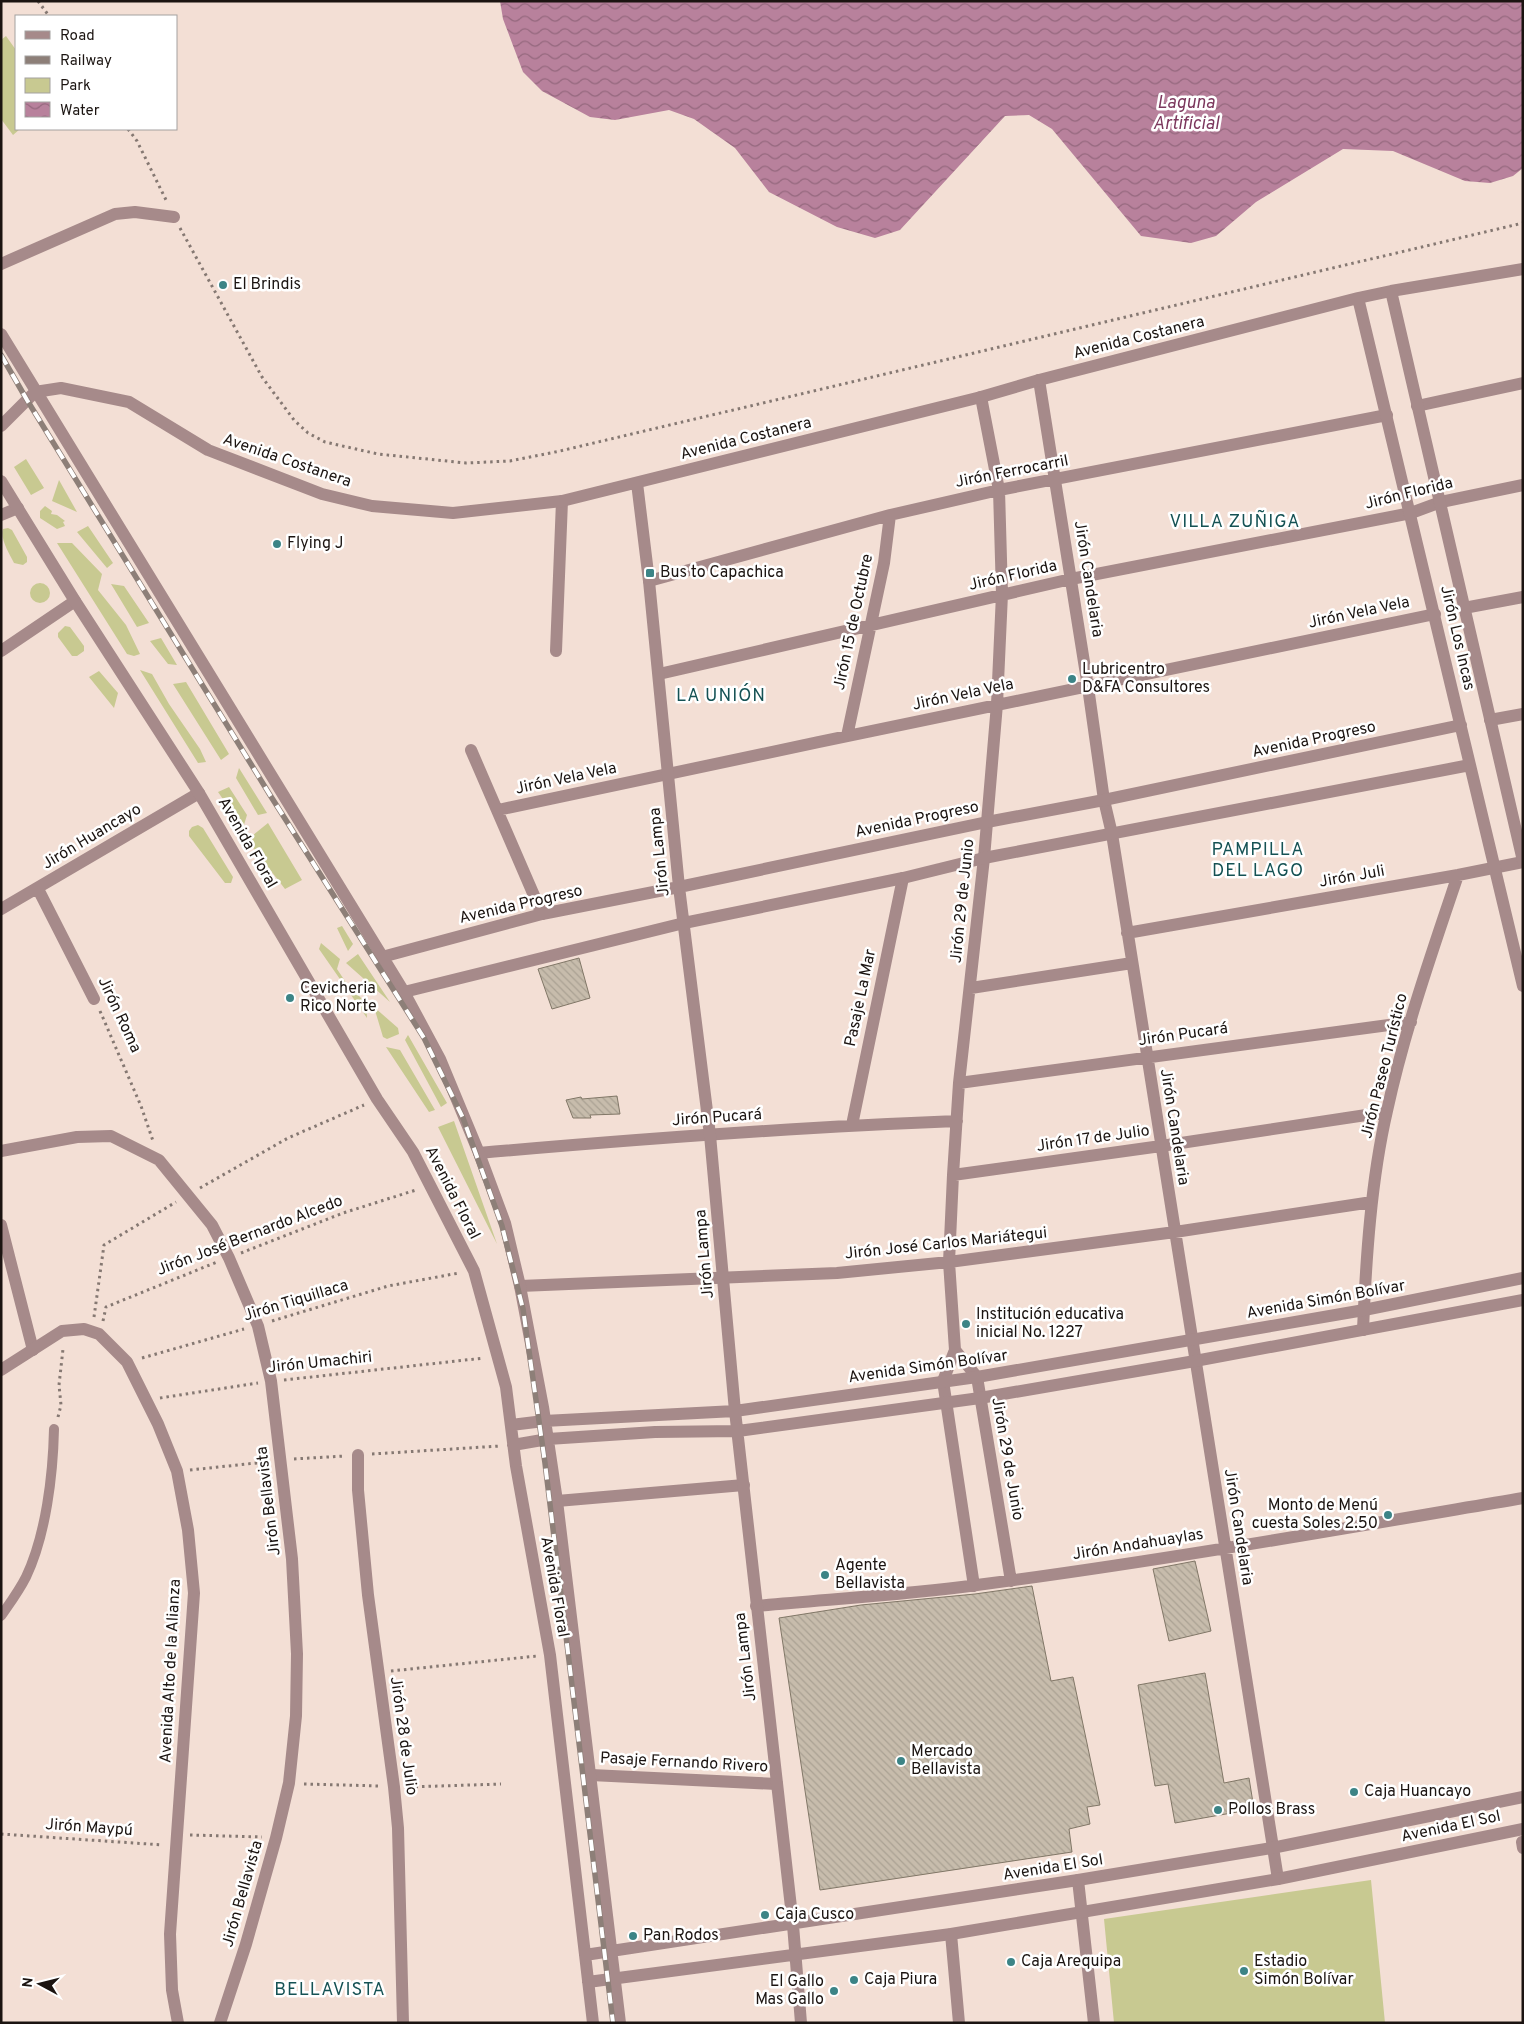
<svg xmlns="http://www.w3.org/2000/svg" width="1524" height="2024" font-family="Overpass,sans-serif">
  <defs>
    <pattern id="water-waves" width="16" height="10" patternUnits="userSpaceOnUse" patternTransform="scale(1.25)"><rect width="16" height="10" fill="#b8819c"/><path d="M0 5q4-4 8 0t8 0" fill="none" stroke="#95687e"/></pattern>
    <pattern id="building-back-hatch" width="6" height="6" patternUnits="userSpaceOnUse" patternTransform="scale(1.25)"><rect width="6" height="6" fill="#c7bcac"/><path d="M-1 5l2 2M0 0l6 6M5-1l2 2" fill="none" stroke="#aaa193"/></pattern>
  </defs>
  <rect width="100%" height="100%" fill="#f3dfd5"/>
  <path fill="#c8c991" d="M 6,36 L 16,50 L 16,129 L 20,129 L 13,135 L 1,119 L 1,40 Z
    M 26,459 L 44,488 L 31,495 L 14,467 Z
    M 59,480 L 77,512 L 52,501 Z
    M 45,506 L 52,511 L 51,514 L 57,515 L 65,521 L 63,522 L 65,526 L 57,529 L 40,518 L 40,511 Z
    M 88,526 L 113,563 L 107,568 L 77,532 Z
    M 8,528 L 12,530 L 27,557 L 27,562 L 23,565 L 14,563 C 9,553 0,539 3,529 Z
    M 57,543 L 72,543 L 102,574 L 98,590 L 126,625 L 140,654 L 134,656 L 127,654 Z
    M30 593a10 10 0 1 1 20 0a10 10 0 1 1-20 0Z
    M 111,584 L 124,586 L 149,623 L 137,627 Z
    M 65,626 L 70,627 L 84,646 L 84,651 L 77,656 L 72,656 L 58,637 L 58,633 Z
    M 161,638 L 177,665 L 168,664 L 150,641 Z
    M 140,670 L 152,674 L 169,704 L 200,749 L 206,762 L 198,763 Z
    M 99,671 L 118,693 L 114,708 L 89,677 Z
    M 186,682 L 229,754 L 221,760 L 173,684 Z
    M 239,768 L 267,813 L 258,815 L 236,778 Z
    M 229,787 L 247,815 L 243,828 L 218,792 Z
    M 268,823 L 302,880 L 285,889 L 247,840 Z
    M 198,825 L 203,828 L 233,877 L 231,883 L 225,883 L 189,836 L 189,831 L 192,827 Z
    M 342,926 L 353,944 L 348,951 L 337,928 Z
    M 321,943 L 340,959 L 337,969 L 347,984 L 366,1003 L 367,1018 L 319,949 Z
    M 358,954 L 390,1002 L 346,963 Z
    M 374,1007 L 398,1028 L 399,1034 L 387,1039 L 383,1037 Z
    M 408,1035 L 447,1103 L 441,1107 L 405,1040 Z
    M 386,1047 L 400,1050 L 435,1110 L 429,1112 Z
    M 454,1121 L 497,1244 L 438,1127 Z
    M 1371,1880 L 1385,2023 L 1114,2023 L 1104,1919 Z"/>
  <path fill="url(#water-waves)" d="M 500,1 L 1523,1 L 1523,168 L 1513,176 L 1490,183 L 1465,181 L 1393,151 L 1343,149 L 1256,202 L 1216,236 L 1191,243 L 1141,236 L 1052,129 L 1029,115 L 1005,116 L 900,230 L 875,238 L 837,227 L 769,192 L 735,148 L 694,119 L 669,110 L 615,120 L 590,117 L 542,91 L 523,72 L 503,19 Z"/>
  <path fill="url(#building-back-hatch)" stroke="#817767" d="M 579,958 L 590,998 L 552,1009 L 538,969 Z
    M 617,1096 L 620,1114 L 590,1115 L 591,1118 L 573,1118 L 566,1100 L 581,1097 L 582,1099 Z
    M 1195,1561 L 1211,1631 L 1169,1641 L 1153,1569 Z
    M 1032,1586 L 1051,1681 L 1073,1677 L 1100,1805 L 1087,1807 L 1090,1824 L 1069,1829 L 1072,1852 L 820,1890 L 779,1618 L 861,1605 L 975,1594 Z
    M 1205,1673 L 1224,1783 L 1249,1778 L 1254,1809 L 1175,1823 L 1168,1784 L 1155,1786 L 1138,1685 Z"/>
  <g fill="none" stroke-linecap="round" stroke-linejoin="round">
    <path stroke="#857872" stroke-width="3" stroke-dasharray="2.5 4" stroke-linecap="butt" d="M 38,1 L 49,16
      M 128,129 L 137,141 L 167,202
      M 180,228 L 262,377 L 294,420 L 308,433 L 325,442 L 378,454 L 466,463 L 510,461 L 560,451 L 1523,223
      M 100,1011 L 141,1106 L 153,1141
      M 200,1188 L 288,1138 L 364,1105
      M 241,1253 L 343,1213 L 416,1190
      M 94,1317 L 104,1245 L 176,1202
      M 103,1321 L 106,1307 L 217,1262
      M 272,1321 L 388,1286 L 459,1273
      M 142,1358 L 244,1329
      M 284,1380 L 484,1358
      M 160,1398 L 258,1383
      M 58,1417 L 61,1405 L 59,1385 L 63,1349
      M 372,1454 L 500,1446
      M 294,1459 L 345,1456
      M 190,1470 L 266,1462
      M 391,1671 L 537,1656
      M 304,1784 L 380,1786
      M 409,1787 L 501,1784
      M 1,1834 L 163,1845
      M 190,1835 L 262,1837"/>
    <path stroke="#a68a8a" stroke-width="10" d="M 1,1616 C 10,1603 19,1591 26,1577 C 46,1535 53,1475 54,1429"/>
    <path stroke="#a68a8a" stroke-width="12" d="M 557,1501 L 744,1485
      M 1522,1842 L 1523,1848"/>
    <path stroke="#a68a8a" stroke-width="12" d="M 1,264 L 115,214 L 135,212 L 174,217
      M 1039,380 L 1088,687 L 1104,800 L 1112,834 L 1278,1879
      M 1417,406 L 1523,383
      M 1,515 L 18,508
      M 649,581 L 890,515 L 999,490 L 1387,415
      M 1464,608 L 1523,597
      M 1,651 L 75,601
      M 556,651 L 562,501
      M 659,674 L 1071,579 L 1411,513 L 1441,502 L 1523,485
      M 1490,720 L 1523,714
      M 847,736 L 884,563 L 890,515
      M 471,750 L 542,914
      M 498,810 C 810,743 1122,679 1435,614
      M 38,889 L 94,999
      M 1,909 L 199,793
      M 1127,933 L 1458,875 L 1523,862
      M 971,988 L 1132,963
      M 959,1083 L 1411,1022
      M 852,1125 L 903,878
      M 1,1151 L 77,1137 L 111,1136 L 159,1160 L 212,1225 L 229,1258 L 258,1326 L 271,1381 L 292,1559 L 297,1654 L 296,1716 L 289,1783 L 276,1838 L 246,1944 L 220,2023
      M 479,1153 C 638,1139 798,1127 957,1121
      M 953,1175 L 1161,1146 L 1386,1112
      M 1,1225 L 33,1350
      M 520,1286 L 837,1273 L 949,1262 L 1175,1232 L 1372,1202
      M 1363,1330 C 1366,1259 1371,1180 1387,1111 C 1404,1032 1432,952 1458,875
      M 955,1350 L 977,1377 L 1011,1581
      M 358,1455 L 358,1490 L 368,1595 L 394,1787 L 398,1828 L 403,2023
      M 974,1586 L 943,1381 L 955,1350 L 949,1262 L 953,1175 L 959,1083 L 984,858 L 997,704 L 1002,594 L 999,490 L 981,397
      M 756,1606 C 830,1599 904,1595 977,1585 C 1160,1561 1341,1529 1523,1498
      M 591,1775 L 777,1784
      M 1078,1880 L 1094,2023
      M 951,1934 L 959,2023"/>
    <path stroke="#a68a8a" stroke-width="12" d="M 1391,291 L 1523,861
      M 1358,298 L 1523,986
      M 1,334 L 404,992 L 440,1059 L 479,1153 L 505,1223 L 520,1286 L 543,1407 L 557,1501 L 620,2023
      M 1,426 L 35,392 L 61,388 L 129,402 L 208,450 L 322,494 L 372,506 L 453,513 L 562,501 L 981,397 L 1039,380 L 1358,298 L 1391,291 L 1523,269
      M 1,481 L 75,601 L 199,793 L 377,1099 L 413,1152 L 474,1271 L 506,1387 L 516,1466 L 550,1655 L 593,2023
      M 637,483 L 649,581 L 679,887 L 710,1135 L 735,1411 L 793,1925 L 801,2023
      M 382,957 L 542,914 L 679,887 L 987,822 L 1104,800 L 1461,725
      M 404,992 L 684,923 L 903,878 L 984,858 L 1470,765
      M 1,1370 L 62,1331 L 84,1329 L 99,1334 L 127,1362 L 158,1424 L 177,1471 L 188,1530 L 194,1593 L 170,1934 L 172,1990 L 178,2023
      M 511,1425 L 544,1421 L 735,1411 L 977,1377 L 1364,1310 L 1523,1278
      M 513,1445 L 548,1439 L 655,1432 L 738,1431 L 980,1398 L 1195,1361 L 1523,1300
      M 585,1955 L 1078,1880 L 1272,1848 L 1523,1797
      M 588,1982 L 951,1934 L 1278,1879 L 1523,1829"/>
    <defs>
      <path id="rail" d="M 1,355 L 27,400 L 270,795 L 424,1038 L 463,1118 L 502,1226 L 523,1309 L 545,1463 L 613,2023"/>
    </defs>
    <use href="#rail" stroke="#8d7f78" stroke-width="5.5"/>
    <use href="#rail" stroke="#fff" stroke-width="4" stroke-dasharray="11" stroke-linecap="butt"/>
  </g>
  <g fill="#3c8486" stroke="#fff" stroke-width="2">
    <circle cx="223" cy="285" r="5"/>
    <circle cx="277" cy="544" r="5"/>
    <rect x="645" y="568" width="10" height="10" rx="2.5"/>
    <circle cx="1072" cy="679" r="5"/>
    <circle cx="290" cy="998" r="5"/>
    <circle cx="966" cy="1324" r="5"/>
    <circle cx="1388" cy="1515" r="5"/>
    <circle cx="825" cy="1575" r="5"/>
    <circle cx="901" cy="1761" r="5"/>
    <circle cx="1354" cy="1792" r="5"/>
    <circle cx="1218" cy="1810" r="5"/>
    <circle cx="765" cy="1915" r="5"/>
    <circle cx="633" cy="1936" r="5"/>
    <circle cx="1011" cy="1962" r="5"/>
    <circle cx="1244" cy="1971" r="5"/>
    <circle cx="854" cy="1980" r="5"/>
    <circle cx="834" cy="1991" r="5"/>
  </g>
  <g text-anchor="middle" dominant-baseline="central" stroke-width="5" stroke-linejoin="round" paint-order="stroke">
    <g font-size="16" fill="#1b1411" stroke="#fff" text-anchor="start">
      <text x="233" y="285">El Brindis</text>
      <text x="287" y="544">Flying J</text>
      <text x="660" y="573">Bus to Capachica</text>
      <text x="1082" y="670">Lubricentro<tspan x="1082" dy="18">D&amp;FA Consultores</tspan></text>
      <text x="300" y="989">Cevicheria<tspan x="300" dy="18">Rico Norte</tspan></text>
      <text x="976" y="1315">Institución educativa<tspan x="976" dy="18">inicial No. 1227</tspan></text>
      <text x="1378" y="1506" text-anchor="end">Monto de Menú<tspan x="1378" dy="18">cuesta Soles 2.50</tspan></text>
      <text x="835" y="1566">Agente<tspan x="835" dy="18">Bellavista</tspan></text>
      <text x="911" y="1752">Mercado<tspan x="911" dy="18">Bellavista</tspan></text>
      <text x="1364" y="1792">Caja Huancayo</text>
      <text x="1228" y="1810">Pollos Brass</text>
      <text x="775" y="1915">Caja Cusco</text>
      <text x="643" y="1936">Pan Rodos</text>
      <text x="1021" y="1962">Caja Arequipa</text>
      <text x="1254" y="1962">Estadio<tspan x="1254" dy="18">Simón Bolívar</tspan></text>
      <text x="864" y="1980">Caja Piura</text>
      <text x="824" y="1982" text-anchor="end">El Gallo<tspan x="824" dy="18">Mas Gallo</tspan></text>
    </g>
    <g font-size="16" fill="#1b1411" stroke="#fff">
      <text transform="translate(1139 338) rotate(-14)">Avenida Costanera</text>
      <text transform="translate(746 439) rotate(-14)">Avenida Costanera</text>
      <text transform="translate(287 461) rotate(19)">Avenida Costanera</text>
      <text transform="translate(1012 472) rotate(-11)">Jirón Ferrocarril</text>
      <text transform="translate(1409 494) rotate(-14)">Jirón Florida</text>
      <text transform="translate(1013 576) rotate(-13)">Jirón Florida</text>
      <text transform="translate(1088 579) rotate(81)">Jirón Candelaria</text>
      <text transform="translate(1359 613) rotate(-12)">Jirón Vela Vela</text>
      <text transform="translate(854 622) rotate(-78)">Jirón 15 de Octubre</text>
      <text transform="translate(1457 638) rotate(77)">Jirón Los Incas</text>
      <text transform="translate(963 695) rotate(-12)">Jirón Vela Vela</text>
      <text transform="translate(1314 740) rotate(-12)">Avenida Progreso</text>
      <text transform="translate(566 779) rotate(-12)">Jirón Vela Vela</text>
      <text transform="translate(917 820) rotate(-12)">Avenida Progreso</text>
      <text transform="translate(92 837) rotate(-31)">Jirón Huancayo</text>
      <text transform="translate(247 843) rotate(60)">Avenida Floral</text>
      <text transform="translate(660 852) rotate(-96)">Jirón Lampa</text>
      <text transform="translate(1352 877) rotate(-10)">Jirón Juli</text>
      <text transform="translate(963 901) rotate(-84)">Jirón 29 de Junio</text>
      <text transform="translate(521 905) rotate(-13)">Avenida Progreso</text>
      <text transform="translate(861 998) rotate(-78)">Pasaje La Mar</text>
      <text transform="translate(119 1015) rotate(65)">Jirón Roma</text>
      <text transform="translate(1183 1035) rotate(-8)">Jirón Pucará</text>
      <text transform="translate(1385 1066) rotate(-76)">Jirón Paseo Turístico</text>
      <text transform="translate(717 1118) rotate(-4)">Jirón Pucará</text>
      <text transform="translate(1174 1127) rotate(81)">Jirón Candelaria</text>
      <text transform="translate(1093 1139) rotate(-8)">Jirón 17 de Julio</text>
      <text transform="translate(452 1193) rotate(63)">Avenida Floral</text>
      <text transform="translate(250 1236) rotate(-21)">Jirón José Bernardo Alcedo</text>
      <text transform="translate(946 1244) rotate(-6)">Jirón José Carlos Mariátegui</text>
      <text transform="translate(705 1254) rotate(-95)">Jirón Lampa</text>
      <text transform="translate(1326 1300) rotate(-10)">Avenida Simón Bolívar</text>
      <text transform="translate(296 1301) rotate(-17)">Jirón Tiquillaca</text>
      <text transform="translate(320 1363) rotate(-6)">Jirón Umachiri</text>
      <text transform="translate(928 1367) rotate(-8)">Avenida Simón Bolívar</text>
      <text transform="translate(1007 1459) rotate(80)">Jirón 29 de Junio</text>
      <text transform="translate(269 1501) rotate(-97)">Jirón Bellavista</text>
      <text transform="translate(1238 1527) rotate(81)">Jirón Candelaria</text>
      <text transform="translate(1138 1545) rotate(-9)">Jirón Andahuaylas</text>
      <text transform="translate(554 1587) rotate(80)">Avenida Floral</text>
      <text transform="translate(746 1657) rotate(-97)">Jirón Lampa</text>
      <text transform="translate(171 1671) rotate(-87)">Avenida Alto de la Alianza</text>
      <text transform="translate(403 1736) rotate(82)">Jirón 28 de Julio</text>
      <text transform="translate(684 1763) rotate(3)">Pasaje Fernando Rivero</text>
      <text transform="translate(1451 1827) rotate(-12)">Avenida El Sol</text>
      <text transform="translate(89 1828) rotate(4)">Jirón Maypú</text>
      <text transform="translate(1053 1868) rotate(-9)">Avenida El Sol</text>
      <text transform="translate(243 1894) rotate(-74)">Jirón Bellavista</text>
    </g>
    <g font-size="18" font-style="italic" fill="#7c375d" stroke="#fff">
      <text x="1186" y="103">Laguna<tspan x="1186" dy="21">Artificial</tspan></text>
    </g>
    <g font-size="18" letter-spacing="1" fill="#155254" stroke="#fff">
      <text x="1235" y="522">VILLA ZUÑIGA</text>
      <text x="721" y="696">LA UNIÓN</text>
      <text x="1258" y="850">PAMPILLA<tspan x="1258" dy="21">DEL LAGO</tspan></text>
      <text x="330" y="1990">BELLAVISTA</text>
    </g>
  </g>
  <rect width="1524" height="2024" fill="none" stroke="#1b1411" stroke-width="5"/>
  <rect x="15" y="15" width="162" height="115" fill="#ffffff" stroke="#a4a1a0"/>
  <rect x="25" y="31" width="25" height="8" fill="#a68a8a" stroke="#a4a1a0"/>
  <text x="60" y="40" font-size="15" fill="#1b1411">Road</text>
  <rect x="25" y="56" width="25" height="8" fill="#8d7f78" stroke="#a4a1a0"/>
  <text x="60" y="65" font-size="15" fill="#1b1411">Railway</text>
  <rect x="25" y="78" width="25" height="15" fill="#c8c991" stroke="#a4a1a0"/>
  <text x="60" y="90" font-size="15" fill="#1b1411">Park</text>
  <rect x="25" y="102" width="25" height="15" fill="url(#water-waves)" stroke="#a4a1a0"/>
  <text x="60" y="115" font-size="15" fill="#1b1411">Water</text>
  <g transform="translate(40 1984) rotate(277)" stroke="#ffffff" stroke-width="4" paint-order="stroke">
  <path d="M0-4L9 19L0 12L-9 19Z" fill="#1b1411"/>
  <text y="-8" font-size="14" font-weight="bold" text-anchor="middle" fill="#1b1411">N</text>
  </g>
</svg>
